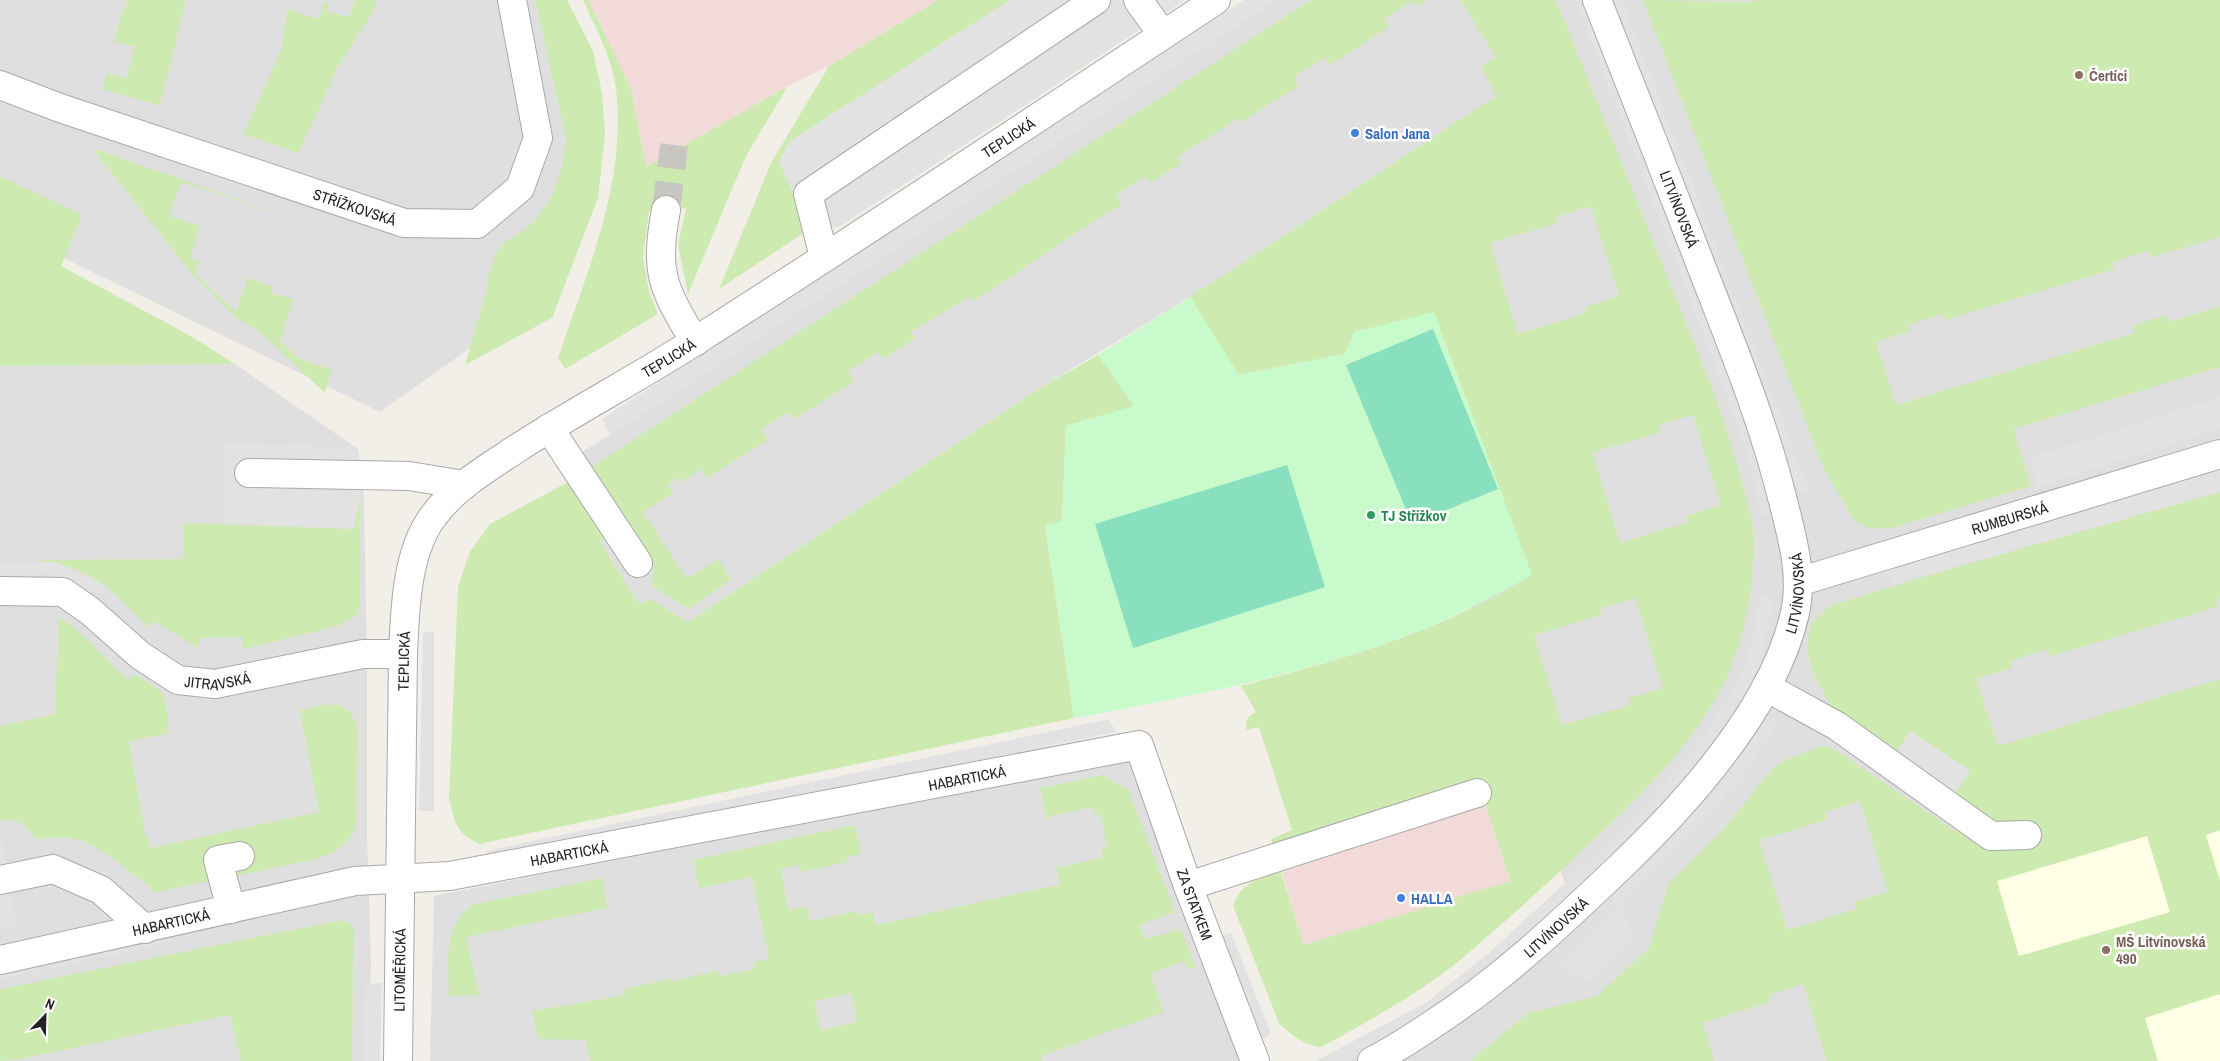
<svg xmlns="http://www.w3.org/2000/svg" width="2220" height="1061" font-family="'Archivo Narrow',sans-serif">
  <rect width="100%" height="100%" fill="#f2efe9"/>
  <path fill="#e0dfdf" d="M 0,0 L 552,0 L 579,184 L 487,336 L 380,412 L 0,227 Z
    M 1275,0 L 2220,0 L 2220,1061 L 1316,1061 L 1426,1003 L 1488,954 L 1565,883 L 1469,609 L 1402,158 L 1190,297 L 1040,388 L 688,622 L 651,599 L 639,604 L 600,542 L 608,535 L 561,465 L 610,435 Z
    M 235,364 L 358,449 L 364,498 L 367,665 L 367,837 L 371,961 L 369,1061 L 0,1061 L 0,366 Z
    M 1129,756 L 1240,1061 L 430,1061 L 434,896 Z"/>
  <path fill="#f2dad9" d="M 588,0 L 938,0 L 829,66 L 788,86 L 646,167 L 631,88 Z
    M 1487,805 L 1510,882 L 1304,945 L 1281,869 Z"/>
  <path fill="#ffffe5" d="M 2220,779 L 2220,1061 L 2027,1061 L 1956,831 L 1973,810 Z"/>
  <path fill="#cdebb0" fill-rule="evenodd" d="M 129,0 L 186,0 L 160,106 L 103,89 L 107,73 L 126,79 L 135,47 L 114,42 L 121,15 Z
    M 355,0 L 375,0 L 376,7 L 339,65 L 298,153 L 243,134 L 282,49 L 287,9 L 319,19 L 324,3 L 329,4 L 328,12 L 349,17 Z
    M 535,0 L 567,0 L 593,51 L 602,93 L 605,134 L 598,198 L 552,318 L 465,365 L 488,286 L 486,285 C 490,273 493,258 499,248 C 502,242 520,233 527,228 C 553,204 564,172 566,138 Z
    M 583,0 L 588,0 L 631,88 L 646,167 L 788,86 L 746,156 L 688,294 L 678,245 L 686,208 L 649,211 L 643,258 L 649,292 L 658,314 L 565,369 L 558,358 C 587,271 627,183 616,89 C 613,59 595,27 583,0 Z
    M 938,0 L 1010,0 L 789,142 L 810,229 L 719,289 L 771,163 L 829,66 Z
    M 1311,0 L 1427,0 L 1418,6 L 1413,1 L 1384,18 L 1389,27 L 1330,65 L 1324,58 L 1294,77 L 1299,86 L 1241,122 L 1239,118 L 1177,157 L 1182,163 L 1150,183 L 1146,176 L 1117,194 L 1121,205 C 1071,234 1024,270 974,301 L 970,296 L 910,333 L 916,338 L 883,359 L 878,352 L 848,371 L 854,382 L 794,419 L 789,412 L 761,429 L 768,440 L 707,478 L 701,469 L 683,481 L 680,477 L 668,485 L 673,493 L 643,512 L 687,579 L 719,559 L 731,580 L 689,609 L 652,586 L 654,562 L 590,468 Z
    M 1460,0 L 1556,0 L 1715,395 C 1726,428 1736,460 1745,493 C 1747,503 1752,515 1753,526 C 1757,579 1745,644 1720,691 C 1687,752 1635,801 1585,848 C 1551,880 1516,912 1481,942 C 1468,953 1455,965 1441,975 C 1403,1002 1362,1025 1321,1047 C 1303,1045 1291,1035 1279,1023 L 1233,906 C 1242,881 1258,879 1281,872 L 1304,945 L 1510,881 L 1486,805 L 1281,869 L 1271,839 L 1292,830 L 1259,727 L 1247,730 C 1244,721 1248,716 1256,712 L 1241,686 C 1341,660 1443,631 1532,575 L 1345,354 L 1238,375 L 1190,297 L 1496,96 L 1481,67 L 1496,57 ZM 1591,206 L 1619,296 L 1585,307 L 1586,313 L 1518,334 L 1490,243 L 1558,223 L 1556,217 ZM 1693,415 L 1721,505 L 1686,516 L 1688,522 L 1620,543 L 1592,452 L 1660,433 L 1658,425 ZM 1635,598 L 1663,688 L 1629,698 L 1630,705 L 1562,725 L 1534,635 L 1602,615 L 1600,608 Z
    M 1643,0 L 1752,2 L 1757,0 L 2220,0 L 2220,237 L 2150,258 L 2148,251 L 2113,262 L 2115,269 L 1945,320 L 1943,314 L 1908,325 L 1910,331 L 1876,342 L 1896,405 L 2135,333 L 2133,325 L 2167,315 L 2169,322 L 2220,306 L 2220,367 L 2013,429 L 2031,486 L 1892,528 L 1869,529 L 1853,519 L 1823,467 Z
    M 92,148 L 294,219 L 181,182 L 169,216 L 200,226 L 190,259 L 199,262 L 195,274 L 236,312 L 248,278 L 272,286 L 271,292 L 273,294 L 293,299 L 280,341 L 300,359 L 332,370 L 325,393 L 258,330 L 238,319 L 193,275 Z
    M 0,176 L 82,215 L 61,266 L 189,335 L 235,364 L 0,366 Z
    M 1098,355 L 1135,406 L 1066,426 L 1062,522 L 1045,526 L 1074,718 L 479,844 C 455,831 455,824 449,798 L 458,587 L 470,552 L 490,524 L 570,481 L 608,534 L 600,542 L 639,604 L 651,599 L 688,622 L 1040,388 Z
    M 2220,486 L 2220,598 L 2218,599 L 2217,607 L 2051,656 L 2046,649 L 2011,661 L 2012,668 L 1976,679 L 1998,746 L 2220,679 L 2220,830 L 2206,835 L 2220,881 L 2220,994 L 2145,1018 L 2158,1061 L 1827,1061 L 1803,984 L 1769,995 L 1770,1002 L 1703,1023 L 1714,1061 L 1470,1061 L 1528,1013 L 1597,996 L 1649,948 L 1668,885 L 1723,830 L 1772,769 L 1785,760 L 1823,746 L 1833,748 L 1955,831 L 1966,818 L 1953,796 L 1970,771 L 1893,757 L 1835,713 L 1812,671 L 1807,649 L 1810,626 L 1829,606 ZM 1860,801 L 1888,892 L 1854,902 L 1856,909 L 1787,930 L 1759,840 L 1827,820 L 1825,812 ZM 2147,836 L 2170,912 L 2019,956 L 1997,881 Z
    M 357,499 L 361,499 L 359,613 L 338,626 L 243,649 L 242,637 L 201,638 L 197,648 L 154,621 L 148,627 C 111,589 91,567 36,560 L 183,559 L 183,523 L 352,529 L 356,524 Z
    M 59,617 L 75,628 L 128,680 L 135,674 L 163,693 L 168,715 L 167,734 L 129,741 L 146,839 L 148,838 L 150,848 L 319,812 L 300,710 L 322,705 L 340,705 L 350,712 L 358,727 L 356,823 C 352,843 336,853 317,859 L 156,892 C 135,876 107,851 83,841 C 68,836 51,838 36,839 C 24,825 21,817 0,821 L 0,726 L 55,714 Z
    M 1102,775 L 1128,789 L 1175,912 L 1139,925 L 1145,939 L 1181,929 L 1195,967 L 1187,969 L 1184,961 L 1150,974 L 1164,1012 L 1041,1056 L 1042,1061 L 590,1061 L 585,1040 L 538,1039 L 532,1011 L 626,995 L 624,989 L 670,979 L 672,982 L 717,970 L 719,976 L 755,969 L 754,962 L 769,959 L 752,877 L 699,888 L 693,860 L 855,825 L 861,854 L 847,857 L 848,862 L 801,872 L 799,865 L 781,869 L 788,910 L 807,906 L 810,921 L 857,911 L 858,915 L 873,912 L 876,925 C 937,912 998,897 1059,885 L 1056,864 L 1058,864 L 1059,868 L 1103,857 L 1101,848 L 1107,846 L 1100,814 L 1095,815 L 1093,807 L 1049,816 L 1050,820 L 1047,820 L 1040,788 ZM 851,993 L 857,1022 L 821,1030 L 814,1001 Z
    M 602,878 L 607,908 L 466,937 L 479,995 L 449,996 C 449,962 442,928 472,905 Z
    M 337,921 L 347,921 L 354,929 L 352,1061 L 241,1061 L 230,1015 L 20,1059 L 0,1061 L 0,989 Z"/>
  <path fill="#c8facc" d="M 1190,297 L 1239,375 L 1345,354 L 1354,332 L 1434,312 L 1532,575 C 1494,595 1456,617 1416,632 C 1306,675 1190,696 1074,718 L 1045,525 L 1062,521 L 1066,426 L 1134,406 L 1098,355 Z"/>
  <path fill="#88e0be" d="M 1433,329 L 1498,489 L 1412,524 L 1346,365 Z
    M 1287,465 L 1325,587 L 1133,648 L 1095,524 Z"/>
  <path fill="#e2e2e2" d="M 1010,0 L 1185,0 L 839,227 L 810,229 L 779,162 L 789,142 Z
    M 1244,0 L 1275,0 L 610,435 L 602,419 Z
    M 1576,0 L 1587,0 L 1756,442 L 1775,512 L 1761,515 L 1748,452 Z
    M 1611,0 L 1622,0 L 1808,489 L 1796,493 Z
    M 2220,397 L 2220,429 L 2037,487 L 2030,458 Z
    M 285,444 L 358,449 L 361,494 L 353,529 L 224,523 L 224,445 Z
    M 2220,462 L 2220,492 L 1893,585 L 1884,564 Z
    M 0,562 L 55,562 L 105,585 L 98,595 L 74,583 L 49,574 L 0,575 Z
    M 1761,597 L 1774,597 L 1758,672 L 1715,743 L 1640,831 L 1482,973 L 1429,1014 L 1345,1061 L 1329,1061 L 1326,1056 L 1426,1003 L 1488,954 L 1635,819 L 1707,733 L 1745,669 Z
    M 423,632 L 434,632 L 434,811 L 419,811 Z
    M 1767,715 L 1778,722 L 1740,778 L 1699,826 L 1618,907 L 1611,899 L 1697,807 L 1733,765 Z
    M 1109,719 L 1116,732 L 493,862 L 486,851 Z
    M 1910,731 L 1970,770 L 1947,805 L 1889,764 Z
    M 0,832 L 17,926 L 0,929 Z
    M 1619,907 L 1636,936 L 1588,982 L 1560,962 Z
    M 166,929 L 169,943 L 0,979 L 0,965 Z
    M 1231,933 L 1271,1034 L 1260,1041 L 1220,937 Z
    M 382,983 L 380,1061 L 365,1061 L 366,984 Z"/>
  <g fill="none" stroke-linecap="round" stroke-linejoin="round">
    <path stroke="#c8c6c1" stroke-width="28" stroke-dasharray="28 14" stroke-linecap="butt" d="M 666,210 L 674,145"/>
    <defs>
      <g id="minor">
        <path d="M 1138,0 L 1163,35"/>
        <path id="s1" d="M 0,85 L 60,108 L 404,223 L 477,224 L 520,188 L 538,138 L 512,0"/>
        <path d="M 666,210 C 654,274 663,288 695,342"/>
        <path d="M 824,257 L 808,194 L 1096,0"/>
        <path d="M 549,428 L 638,563"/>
        <path d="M 249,473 L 409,476 L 464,485"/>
        <path id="s2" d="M 1798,582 L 2220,454"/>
        <path id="s3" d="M 0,591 L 63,592 L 90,611 L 141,656 L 178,680 L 215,684 L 363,654 L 403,654"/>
        <path d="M 1766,687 L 1837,726 L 1991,836 L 2027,835"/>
        <path d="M 0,880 L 53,869 L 101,890 L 145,929"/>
        <path d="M 1188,886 L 1477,793"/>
        <path d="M 231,909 L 218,860 L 240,856"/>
        <path id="s4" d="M 0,960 L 355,881 L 450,876 L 1139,745 L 1188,886 L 1255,1061"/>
        <path id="s5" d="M 398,1061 L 403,654 C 405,611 406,554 432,518 C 453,488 486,469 516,449 C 575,411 638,378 697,340 C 871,229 1043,114 1216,0"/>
        <path id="s6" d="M 1372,1061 C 1391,1052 1409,1040 1427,1028 C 1499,982 1557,927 1619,868 C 1687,803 1774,707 1795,613 C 1803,577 1793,540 1784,505 C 1764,422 1731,343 1700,263 C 1666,175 1632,88 1597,0"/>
      </g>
    </defs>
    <use href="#minor" stroke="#a9a9a9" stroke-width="30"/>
    <use href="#minor" stroke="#fff" stroke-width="28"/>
  </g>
  <g fill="#8d6e63" stroke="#fff" stroke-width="2">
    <circle cx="2079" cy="75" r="5"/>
    <circle cx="2106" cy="950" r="5"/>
  </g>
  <g fill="#3f7fe0" stroke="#fff" stroke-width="2">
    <circle cx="1355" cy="133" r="5"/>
    <circle cx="1401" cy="898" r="5"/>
  </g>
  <circle fill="#2e9e5b" stroke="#fff" stroke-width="2" cx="1371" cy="515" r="5"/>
  <g text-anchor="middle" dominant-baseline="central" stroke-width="5" stroke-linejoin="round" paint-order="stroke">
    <g font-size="15" font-weight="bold" fill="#785e54" stroke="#fff" text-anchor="start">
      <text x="2089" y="75">Čertíci</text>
      <text x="2116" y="941">MŠ Litvínovská<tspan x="2116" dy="17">490</tspan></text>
    </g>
    <g font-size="15" font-weight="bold" fill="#366cbe" stroke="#fff" text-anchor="start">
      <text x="1365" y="133">Salon Jana</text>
      <text x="1411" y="898">HALLA</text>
    </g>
    <g font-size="15" fill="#222" stroke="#fff">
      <text stroke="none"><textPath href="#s5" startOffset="1240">TEPLICKÁ</textPath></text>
      <text stroke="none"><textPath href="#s1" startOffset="375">STŘÍŽKOVSKÁ</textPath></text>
      <text transform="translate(1679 209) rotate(69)">LITVÍNOVSKÁ</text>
      <text stroke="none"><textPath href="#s5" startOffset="835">TEPLICKÁ</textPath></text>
      <text stroke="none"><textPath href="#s2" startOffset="221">RUMBURSKÁ</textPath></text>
      <text stroke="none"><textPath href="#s6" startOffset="648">LITVÍNOVSKÁ</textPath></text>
      <text stroke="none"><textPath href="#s5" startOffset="400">TEPLICKÁ</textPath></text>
      <text stroke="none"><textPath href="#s3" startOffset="248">JITRAVSKÁ</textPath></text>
      <text stroke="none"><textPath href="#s4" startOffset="985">HABARTICKÁ</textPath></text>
      <text stroke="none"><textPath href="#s4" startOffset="580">HABARTICKÁ</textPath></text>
      <text stroke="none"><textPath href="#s4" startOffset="1329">ZA STATKEM</textPath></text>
      <text stroke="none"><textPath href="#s4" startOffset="175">HABARTICKÁ</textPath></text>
      <text stroke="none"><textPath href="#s6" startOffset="228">LITVÍNOVSKÁ</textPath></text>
      <text stroke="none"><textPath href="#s5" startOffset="91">LITOMĚŘICKÁ</textPath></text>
    </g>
    <g font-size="15" font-weight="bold" fill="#27864d" stroke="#fff" text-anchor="start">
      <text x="1381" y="515">TJ Střížkov</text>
    </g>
  </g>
  <g transform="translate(45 1016) rotate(23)" stroke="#ffffff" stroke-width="4" paint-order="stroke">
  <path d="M0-4L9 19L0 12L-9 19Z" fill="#222222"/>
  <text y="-8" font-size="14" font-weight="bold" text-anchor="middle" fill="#222222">N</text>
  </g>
</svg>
